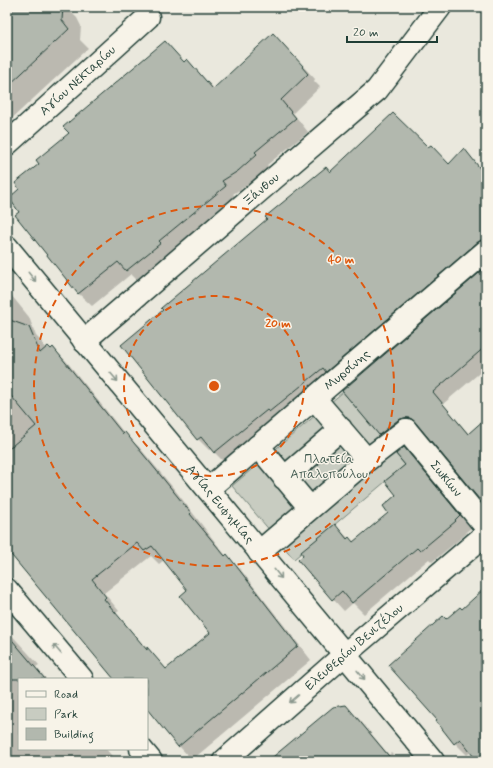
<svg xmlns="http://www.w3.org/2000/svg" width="493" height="768" font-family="Mynerve,sans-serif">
  <rect width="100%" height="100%" fill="#eae8dd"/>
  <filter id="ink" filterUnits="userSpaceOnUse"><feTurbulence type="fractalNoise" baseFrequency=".025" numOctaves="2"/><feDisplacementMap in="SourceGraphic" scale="8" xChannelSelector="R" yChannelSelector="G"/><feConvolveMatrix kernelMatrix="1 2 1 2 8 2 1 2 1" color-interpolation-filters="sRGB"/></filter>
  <g filter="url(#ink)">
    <path fill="#c8ccc1" stroke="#74847a" d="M 343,392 L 405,465 L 294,559 L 232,486 Z"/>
    <path fill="#0003" fill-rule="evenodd" d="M 7,7 L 66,7 L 77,18 L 81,26 L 80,40 L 88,48 L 7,123 Z
      M 165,42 L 185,63 L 187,60 L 214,89 L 285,47 L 315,79 L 314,81 L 320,87 L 293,113 L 308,132 L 267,165 L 269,167 L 250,183 L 233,194 L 238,199 L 140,283 L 131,274 L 92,306 L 79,294 L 16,215 L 21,212 L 21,189 L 41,164 L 70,133 Z
      M 428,149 L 449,165 L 464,150 L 486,174 L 486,255 L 226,464 L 211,449 L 209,450 L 198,439 L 330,173 Z
      M 486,269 L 486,374 L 483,370 L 443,404 L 469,434 L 486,420 L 486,504 L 423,430 L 415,429 L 391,445 L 380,434 Z
      M 7,290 L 29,317 L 36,336 L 42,342 L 46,350 L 51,351 L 53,348 L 67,362 L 125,434 L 139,447 L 175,490 L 226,556 L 240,569 L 311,660 L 192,760 L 179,746 L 147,708 L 147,679 L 115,679 L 7,548 ZM 151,556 L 159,564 L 164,560 L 189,590 L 211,633 L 167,670 L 148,651 L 116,613 L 119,611 L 104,593 Z
      M 404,449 L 416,460 L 471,528 L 466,532 L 467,533 L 432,562 L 429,559 L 364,614 L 353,603 L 344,611 L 333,599 L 335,525 L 353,543 L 389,513 L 398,496 L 406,465 Z
      M 486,589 L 486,761 L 478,761 L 471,752 L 467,755 L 455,743 L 437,721 L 446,620 L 462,610 Z
      M 7,630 L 39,665 L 36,667 L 46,679 L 19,679 L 19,749 L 106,749 L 116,761 L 7,761 Z
      M 346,706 L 359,719 L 389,755 L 391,753 L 399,761 L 269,761 Z"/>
    <path fill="#b2b8ae" stroke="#1f3d34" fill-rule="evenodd" d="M 7,7 L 63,7 L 62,20 L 69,29 L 7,87 Z
      M 273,33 L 303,66 L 302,67 L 308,74 L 281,100 L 296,118 L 255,152 L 257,154 L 238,171 L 222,181 L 226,186 L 159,241 L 161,243 L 126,271 L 118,262 L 78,294 L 15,215 L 19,212 L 9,198 L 19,189 L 15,183 L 39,164 L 36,160 L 69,133 L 63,127 L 165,41 L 184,62 L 187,59 L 213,89 Z
      M 393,113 L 428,147 L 431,145 L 449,164 L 464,148 L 486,176 L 486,239 L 478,242 L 326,372 L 323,368 L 269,412 L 267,410 L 214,453 L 201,437 L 197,440 L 121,345 L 163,310 L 161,308 L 267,219 L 265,217 L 326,167 L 330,172 Z
      M 486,267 L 486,346 L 433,392 L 468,434 L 486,418 L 486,493 L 479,499 L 415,422 L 410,418 L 404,418 L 398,420 L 379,435 L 342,391 Z
      M 7,319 L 29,327 L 40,353 L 48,346 L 51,349 L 53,347 L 123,434 L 125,432 L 161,476 L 191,513 L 190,514 L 225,556 L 227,554 L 298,646 L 178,747 L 147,709 L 147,679 L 114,679 L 7,550 L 7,450 L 36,426 L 7,391 ZM 137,543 L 144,551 L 152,546 L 187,590 L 180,596 L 210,633 L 166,669 L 147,647 L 147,650 L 104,599 L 106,597 L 92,579 Z
      M 404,447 L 460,515 L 455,520 L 456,521 L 420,551 L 417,548 L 352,603 L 342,591 L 332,600 L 298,560 L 303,555 L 301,552 L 335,524 L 347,539 L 349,537 L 353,542 L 388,513 L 383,506 L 396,495 L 385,481 L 405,465 L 396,454 Z
      M 486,587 L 486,761 L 477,761 L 460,739 L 454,744 L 436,721 L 437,720 L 388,665 L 443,616 L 446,619 L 460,607 L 462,609 Z
      M 7,634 L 45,679 L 7,679 Z
      M 346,705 L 393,761 L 268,761 L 333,707 Z"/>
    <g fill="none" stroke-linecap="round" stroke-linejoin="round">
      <defs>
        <path id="pedestrian" d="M 314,398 L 367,460
          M 258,446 L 310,508
          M 284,478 L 341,429
          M 259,552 L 367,460 L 406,430"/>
        <g id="minor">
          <path id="s1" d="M 7,144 L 148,17"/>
          <path id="s2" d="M 7,247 L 433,761"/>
          <path id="s3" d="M 84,341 L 377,90 L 440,7"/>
          <path id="s4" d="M 406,430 L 486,527"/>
          <path id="s5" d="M 208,489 L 486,251"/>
          <path d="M 7,590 L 82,679"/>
          <path d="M 141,749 L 151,761"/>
          <path id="s6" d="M 224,761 L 344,655 L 486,534"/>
        </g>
      </defs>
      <use href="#pedestrian" stroke="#1f3d34" stroke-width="25"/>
      <use href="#minor" stroke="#1f3d34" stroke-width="25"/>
      <use href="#pedestrian" stroke="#f7f3e8" stroke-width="22"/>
      <use href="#minor" stroke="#f7f3e8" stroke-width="22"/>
    </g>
    <defs><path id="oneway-shaft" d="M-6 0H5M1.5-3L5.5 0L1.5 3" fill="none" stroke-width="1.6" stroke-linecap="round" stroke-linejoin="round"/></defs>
    <g stroke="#8b988e">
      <use href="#oneway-shaft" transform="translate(32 277) rotate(51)"/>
      <use href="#oneway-shaft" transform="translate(114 377) rotate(50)"/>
      <use href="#oneway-shaft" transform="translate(278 574) rotate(51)"/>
      <use href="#oneway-shaft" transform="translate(57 649) rotate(-130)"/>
      <use href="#oneway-shaft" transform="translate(361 675) rotate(50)"/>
      <use href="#oneway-shaft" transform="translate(294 699) rotate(139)"/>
    </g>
  </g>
  <g fill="none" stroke="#de580e" stroke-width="2" stroke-dasharray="7 5">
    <circle cx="214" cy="386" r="90"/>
    <circle cx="214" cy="386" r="180"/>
  </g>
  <g text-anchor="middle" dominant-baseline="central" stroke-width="3" stroke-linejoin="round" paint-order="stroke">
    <g font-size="13" fill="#1f3d34" stroke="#f7f3e8">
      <text stroke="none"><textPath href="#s1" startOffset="95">Αγίου Νεκταρίου</textPath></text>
      <text stroke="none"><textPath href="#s3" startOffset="233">Ξάνθου</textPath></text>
      <text stroke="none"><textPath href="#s5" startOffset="183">Μυρσίνης</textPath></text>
      <text stroke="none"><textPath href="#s4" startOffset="63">Σωκίων</textPath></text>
      <text stroke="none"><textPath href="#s2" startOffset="334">Αγίας Ευφημίας</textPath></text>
      <text stroke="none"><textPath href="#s6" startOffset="173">Ελευθερίου Βενιζέλου</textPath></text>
    </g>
    <g font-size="13" fill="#415a50" stroke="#f7f3e8">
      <text x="329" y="459">Πλατεία<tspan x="329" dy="15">Απαλοπούλου</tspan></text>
    </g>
  </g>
  <circle cx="214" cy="386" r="6" fill="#de580e" stroke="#f7f3e8" stroke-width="2"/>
  <g font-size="12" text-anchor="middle" font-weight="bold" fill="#de580e" stroke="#f7f3e8" stroke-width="3" stroke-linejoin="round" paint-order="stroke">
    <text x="341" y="263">40 m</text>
    <text x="278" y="327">20 m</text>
  </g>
  <rect width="493" height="768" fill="none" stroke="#f7f3e8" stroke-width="24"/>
  <rect x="12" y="12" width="469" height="744" fill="none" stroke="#1f3d34" stroke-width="1.5" filter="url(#ink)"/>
  <rect x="18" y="678" width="130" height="72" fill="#f7f3e8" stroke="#a1aaa0"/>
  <rect x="26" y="691" width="20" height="6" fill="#f7f3e8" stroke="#a1aaa0"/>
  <text x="54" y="698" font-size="12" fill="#1f3d34">Road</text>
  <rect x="26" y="708" width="20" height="12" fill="#c8ccc1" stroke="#a1aaa0"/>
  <text x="54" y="718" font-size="12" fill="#1f3d34">Park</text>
  <rect x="26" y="728" width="20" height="12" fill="#b2b8ae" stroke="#a1aaa0"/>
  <text x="54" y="738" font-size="12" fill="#1f3d34">Building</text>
  <path d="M347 36v6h90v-6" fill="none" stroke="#1f3d34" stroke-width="2"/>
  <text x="353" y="36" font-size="12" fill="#1f3d34" stroke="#f7f3e8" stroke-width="3" paint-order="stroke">20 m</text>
</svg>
